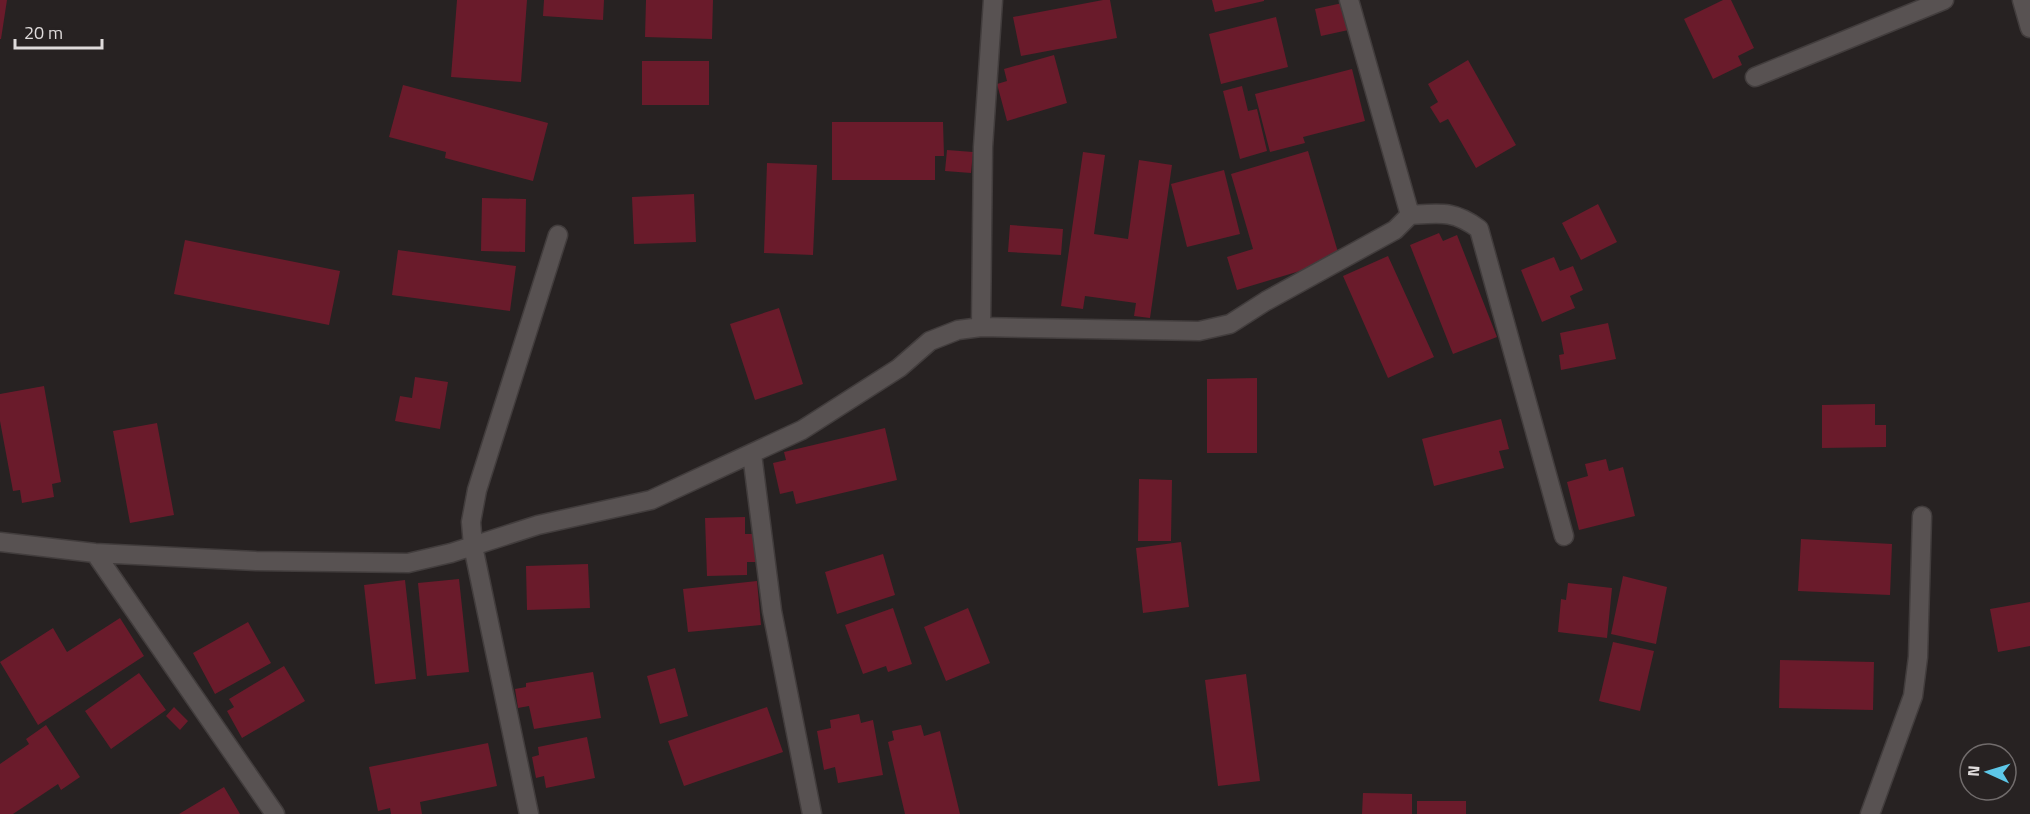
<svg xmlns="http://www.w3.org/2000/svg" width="2030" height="814" font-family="'Titillium Web',sans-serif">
  <rect width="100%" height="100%" fill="#272222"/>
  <path fill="#6a1b2b" d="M 0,0 L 7,0 L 1,39 L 0,39 Z
    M 457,0 L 527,0 L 521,82 L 451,77 Z
    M 544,0 L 604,0 L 603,20 L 543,16 Z
    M 646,0 L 713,0 L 712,39 L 645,37 Z
    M 1103,0 L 1110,0 L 1117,38 L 1021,56 L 1013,17 Z
    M 1212,0 L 1264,0 L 1264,1 L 1215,12 Z
    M 1723,0 L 1731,0 L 1754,48 L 1738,56 L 1742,65 L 1713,79 L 1684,19 Z
    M 1347,2 L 1353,29 L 1321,36 L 1315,9 Z
    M 1276,17 L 1288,67 L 1221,84 L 1209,34 Z
    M 1054,55 L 1067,103 L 1007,121 L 997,84 L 1007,81 L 1004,69 Z
    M 1468,60 L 1516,145 L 1476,168 L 1448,119 L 1440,123 L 1430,107 L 1438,102 L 1428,84 Z
    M 642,61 L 709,61 L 709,105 L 642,105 Z
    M 1352,69 L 1365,121 L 1303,137 L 1305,143 L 1270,152 L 1255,94 Z
    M 403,85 L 548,123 L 533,181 L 445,158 L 446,152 L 389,137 Z
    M 1242,86 L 1248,111 L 1257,109 L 1267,151 L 1240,159 L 1223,91 Z
    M 832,122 L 943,122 L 944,156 L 935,156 L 935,180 L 832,180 Z
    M 947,150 L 973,152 L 971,173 L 945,171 Z
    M 1308,151 L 1340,259 L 1237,290 L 1227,257 L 1253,249 L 1231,174 Z
    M 1083,152 L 1105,155 L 1094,234 L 1128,239 L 1139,160 L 1172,165 L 1150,318 L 1134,316 L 1136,303 L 1085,296 L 1083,309 L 1061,306 Z
    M 767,163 L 817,165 L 813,255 L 764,253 Z
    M 1224,170 L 1240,234 L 1187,247 L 1171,184 Z
    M 694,194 L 696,242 L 634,244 L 632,197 Z
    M 482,198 L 526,199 L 525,252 L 481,251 Z
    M 1598,204 L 1617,242 L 1581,260 L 1562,223 Z
    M 1010,225 L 1063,229 L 1061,255 L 1008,252 Z
    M 1439,233 L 1443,241 L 1457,235 L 1497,337 L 1453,354 L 1410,245 Z
    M 185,240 L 340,271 L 329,325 L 174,294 Z
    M 398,250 L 516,266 L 510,311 L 392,295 Z
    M 1388,256 L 1434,357 L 1388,378 L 1343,276 Z
    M 1554,257 L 1560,271 L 1573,266 L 1583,290 L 1570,296 L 1575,308 L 1542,322 L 1521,270 Z
    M 779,308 L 803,384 L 755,400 L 730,324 Z
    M 1608,323 L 1616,359 L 1561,370 L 1559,355 L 1564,354 L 1560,333 Z
    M 415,377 L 448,382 L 440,429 L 395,421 L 400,396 L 412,398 Z
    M 1257,378 L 1257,453 L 1207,453 L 1207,379 Z
    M 44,386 L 61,482 L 52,484 L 54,497 L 22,503 L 20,490 L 13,491 L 0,421 L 0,394 Z
    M 1875,404 L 1875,425 L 1886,425 L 1886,447 L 1822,448 L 1822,405 Z
    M 1501,419 L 1509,449 L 1499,451 L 1504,468 L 1434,486 L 1422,439 Z
    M 157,423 L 174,515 L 130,523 L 113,431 Z
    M 885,428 L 897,480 L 796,504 L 793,491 L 780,494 L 773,463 L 786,460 L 784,452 Z
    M 1606,459 L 1609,471 L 1623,467 L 1635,516 L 1579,530 L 1567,482 L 1588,476 L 1585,464 Z
    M 1139,479 L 1172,480 L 1171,541 L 1138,541 Z
    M 745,517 L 745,534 L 755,534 L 756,562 L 747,562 L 747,575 L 707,576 L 705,518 Z
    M 1801,539 L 1892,544 L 1890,595 L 1798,591 Z
    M 1181,542 L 1189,607 L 1143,613 L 1136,548 Z
    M 883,554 L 895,595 L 837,614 L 825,572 Z
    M 588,564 L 590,608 L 527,610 L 526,566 Z
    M 1623,576 L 1667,587 L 1656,644 L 1611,634 Z
    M 459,579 L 469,672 L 427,676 L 418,583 Z
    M 405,580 L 416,679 L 375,684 L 364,585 Z
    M 757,581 L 761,625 L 688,632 L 683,589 Z
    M 1568,583 L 1612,588 L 1607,638 L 1558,632 L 1561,599 L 1566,600 Z
    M 2030,602 L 2030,646 L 1998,652 L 1990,609 Z
    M 893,608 L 912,664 L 888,672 L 886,666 L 863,674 L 845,625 Z
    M 968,608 L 990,663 L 946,681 L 924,627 Z
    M 120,618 L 144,656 L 38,725 L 0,662 L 53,628 L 67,652 Z
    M 248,622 L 271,663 L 215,694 L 193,653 Z
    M 1613,642 L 1654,651 L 1640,711 L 1599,701 Z
    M 1780,660 L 1874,662 L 1873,710 L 1779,708 Z
    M 284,666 L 305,701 L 242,738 L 227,711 L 234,707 L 229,699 Z
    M 675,668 L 688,716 L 660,724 L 647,676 Z
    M 593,672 L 601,718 L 534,729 L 529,706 L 518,708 L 515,689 L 526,687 L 526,683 Z
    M 139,673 L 166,710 L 111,749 L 85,711 Z
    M 1246,674 L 1260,781 L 1218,786 L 1205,680 Z
    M 174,707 L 188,721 L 180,730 L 166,716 Z
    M 767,707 L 783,752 L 684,786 L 668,741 Z
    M 859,714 L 861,723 L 873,720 L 883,775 L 838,783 L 835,767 L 824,770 L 817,731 L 831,728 L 830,720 Z
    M 46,725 L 80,777 L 61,790 L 58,784 L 13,814 L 0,814 L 0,764 L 29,744 L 26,739 Z
    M 921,725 L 924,736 L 940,731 L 960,814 L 905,814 L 888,742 L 894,740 L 892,731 Z
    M 587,737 L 595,778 L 546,788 L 544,776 L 536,778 L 532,757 L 539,755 L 538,747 Z
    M 488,743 L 497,786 L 420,802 L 422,814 L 391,814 L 390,808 L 378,811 L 369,767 Z
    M 224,787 L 240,814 L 179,814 Z
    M 1363,793 L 1412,794 L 1412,814 L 1362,814 Z
    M 1417,801 L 1466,801 L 1466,814 L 1417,814 Z"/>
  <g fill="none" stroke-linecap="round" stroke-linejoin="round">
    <defs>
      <path id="minor" d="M 2022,0 L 2030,28
        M 1755,77 L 1944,0
        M 1410,215 C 1440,213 1454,210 1479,229 L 1564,536
        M 981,327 L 983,147 L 993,0
        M 752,454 L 772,611 L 812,814
        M 0,542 L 95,553 L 256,561 L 408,563 L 451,553 L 538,525 L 651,500 L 802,430 L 899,368 L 930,341 L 958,330 L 981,327 L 1199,331 L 1230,324 L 1266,301 L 1395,230 L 1410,215 L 1349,0
        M 95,553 L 275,814
        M 529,814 L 473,546 L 471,522 L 477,490 L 558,235
        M 1870,814 L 1913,696 L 1918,657 L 1922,516"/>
    </defs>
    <use href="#minor" stroke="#423d3d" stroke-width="21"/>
    <use href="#minor" stroke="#585252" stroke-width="18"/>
  </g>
  <g transform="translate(1988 772) rotate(274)"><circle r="28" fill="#272222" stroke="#716c6c" stroke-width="1.5"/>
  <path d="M0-4.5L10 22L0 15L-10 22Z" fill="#5dc7e8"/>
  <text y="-9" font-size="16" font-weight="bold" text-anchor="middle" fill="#dfdbdb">N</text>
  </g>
  <path d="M15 39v9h87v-9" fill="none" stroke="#dfdbdb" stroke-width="3"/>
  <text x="24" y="39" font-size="18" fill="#dfdbdb" stroke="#272222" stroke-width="4.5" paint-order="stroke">20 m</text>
</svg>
